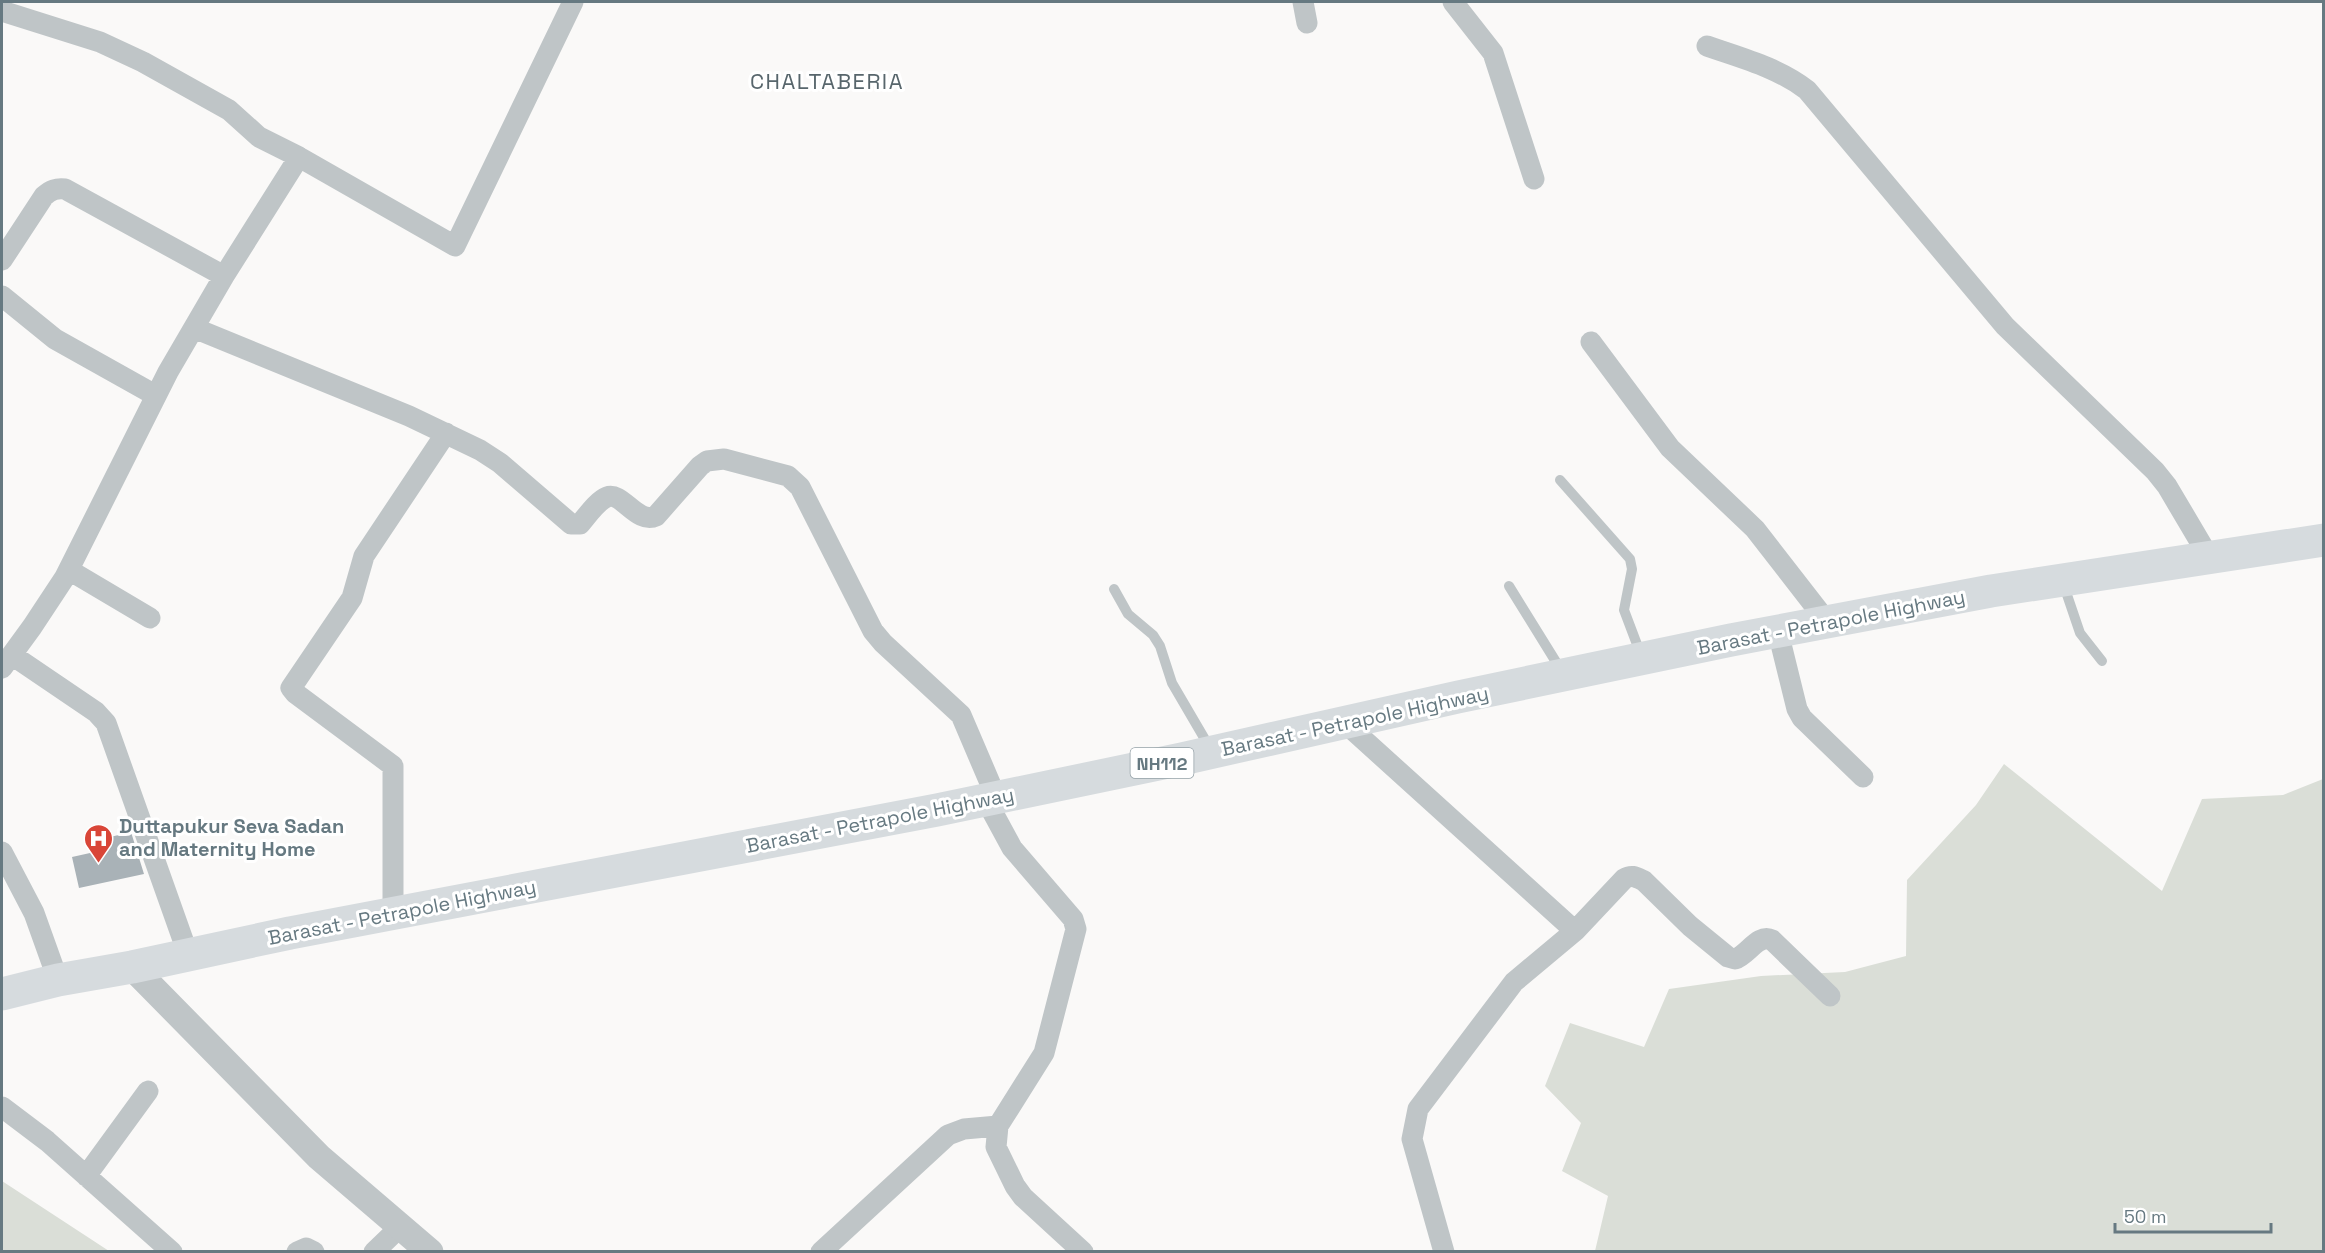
<svg xmlns="http://www.w3.org/2000/svg" width="2325" height="1253" font-family="'Space Grotesk',sans-serif">
  <rect width="100%" height="100%" fill="#faf9f8"/>
  <path fill="#daded7" d="M 2004,764 L 2162,891 L 2202,799 L 2283,795 L 2323,779 L 2323,1251 L 1595,1251 L 1608,1196 L 1562,1171 L 1581,1123 L 1545,1086 L 1570,1023 L 1644,1047 L 1669,989 L 1761,976 L 1845,972 L 1906,956 L 1907,880 L 1976,805 Z
    M 2,1181 L 109,1251 L 2,1251 Z"/>
  <path fill="#a9b2b7" d="M 131,832 L 144,874 L 79,888 L 72,857 L 108,849 L 106,838 Z"/>
  <g fill="none" stroke-linecap="round" stroke-linejoin="round">
    <path stroke="#bfc5c7" stroke-width="10" d="M 1560,480 L 1630,559 L 1632,569 L 1624,610 L 1641,655
      M 2063,583 L 2080,633 L 2102,661
      M 1509,586 L 1561,670
      M 1114,589 L 1128,614 L 1153,635 L 1160,646 L 1172,683 L 1210,748"/>
    <path stroke="#bfc5c7" stroke-width="21" d="M 1303,2 L 1307,23
      M 1453,2 L 1493,53 L 1534,179
      M 2,11 L 100,42 L 143,62 L 229,110 L 259,137 L 299,157 L 455,246 L 573,2
      M 1707,46 C 1741,58 1777,67 1807,90 L 2005,326 L 2155,471 L 2167,486 L 2209,557
      M 2,260 L 44,196 C 51,190 56,188 65,189 L 224,276
      M 2,296 L 55,339 L 155,395
      M 194,328 L 409,416 L 480,450 L 500,463 L 571,524 L 580,524 C 587,516 597,501 607,497 C 622,491 637,525 656,516 L 700,466 L 707,461 L 724,459 L 788,476 L 800,487 L 873,631 L 883,643 L 961,715 L 996,797
      M 1591,342 L 1670,448 L 1755,529 L 1828,623
      M 69,570 L 150,618
      M 1778,632 L 1797,709 L 1802,718 L 1863,777
      M 12,655 L 96,712 L 106,723 L 188,954
      M 2,668 L 32,627 L 65,577 L 168,372 L 224,276 L 299,157
      M 1344,722 L 1575,931 L 1514,982 L 1418,1109 L 1412,1139 L 1444,1252
      M 986,800 L 1012,848 L 1073,919 L 1076,929 L 1044,1053 L 998,1126 L 996,1147 L 1015,1186 L 1023,1197 L 1083,1252
      M 2,852 L 34,913 L 58,980
      M 393,914 L 393,766 L 295,693 L 291,688 L 352,598 L 364,556 L 446,433
      M 1575,931 L 1624,879 C 1632,874 1636,877 1644,881 L 1690,926 L 1728,957 L 1735,959 C 1748,955 1758,933 1772,940 L 1830,996
      M 2,1107 L 47,1141 L 172,1252
      M 86,1176 L 148,1091
      M 297,1252 L 306,1248 L 314,1252
      M 374,1252 L 401,1226
      M 821,1252 L 948,1135 L 964,1129 L 998,1126"/>
    <path stroke="#bfc5c7" stroke-width="27" d="M 132,967 L 319,1157 L 430,1252"/>
    <path stroke="#d6dbde" stroke-width="33" d="M 2,994 L 58,980 L 132,967 L 290,933 L 937,810 L 1182,759 L 1458,697 L 1731,640 L 1991,591 L 2324,540"/>
  </g>
  <defs>
    <symbol id="hospital-pin" viewBox="-11 -11 22 30"><path d="M0 17L-7.5 6A9.5 9.5 0 1 1 7.5 6Z" fill="#d94638" stroke="#fff"/><path d="M-5-5h3v3.5h4V-5h3V5h-3V1.5h-4V5h-3Z" fill="#fff"/></symbol>
  </defs>
  <g fill-rule="evenodd">
    <use href="#hospital-pin" x="82" y="822" width="33" height="45"/>
  </g>
  <g text-anchor="middle" dominant-baseline="central" stroke-width="6" stroke-linejoin="round" paint-order="stroke">
    <rect fill="#fff" stroke="#94a1a7" stroke-width="1.5" x="1130.5" y="748" width="63" height="30" rx="4.5"/>
    <g font-size="18" font-weight="bold" fill="#667981">
      <text x="1162" y="763">NH112</text>
    </g>
    <g font-size="20" fill="#667981" stroke="#fff">
      <text transform="translate(1831 622) rotate(-11)">Barasat - Petrapole Highway</text>
      <text transform="translate(1355 721) rotate(-12)">Barasat - Petrapole Highway</text>
      <text transform="translate(880 820) rotate(-11)">Barasat - Petrapole Highway</text>
      <text transform="translate(402 912) rotate(-11)">Barasat - Petrapole Highway</text>
    </g>
    <g font-size="20" font-weight="bold" fill="#667981" stroke="#fff" text-anchor="start">
      <text x="119" y="826">Duttapukur Seva Sadan<tspan x="119" dy="23">and Maternity Home</tspan></text>
    </g>
    <g font-size="22" letter-spacing="1.5" fill="#58666c" stroke="#fff">
      <text x="827" y="81">CHALTABERIA</text>
    </g>
  </g>
  <rect width="2325" height="1253" fill="none" stroke="#667981" stroke-width="6"/>
  <path d="M2115 1223v9h156v-9" fill="none" stroke="#667981" stroke-width="3"/>
  <text x="2124" y="1223" font-size="18" fill="#667981" stroke="#ffffff" stroke-width="4.5" paint-order="stroke">50 m</text>
</svg>
